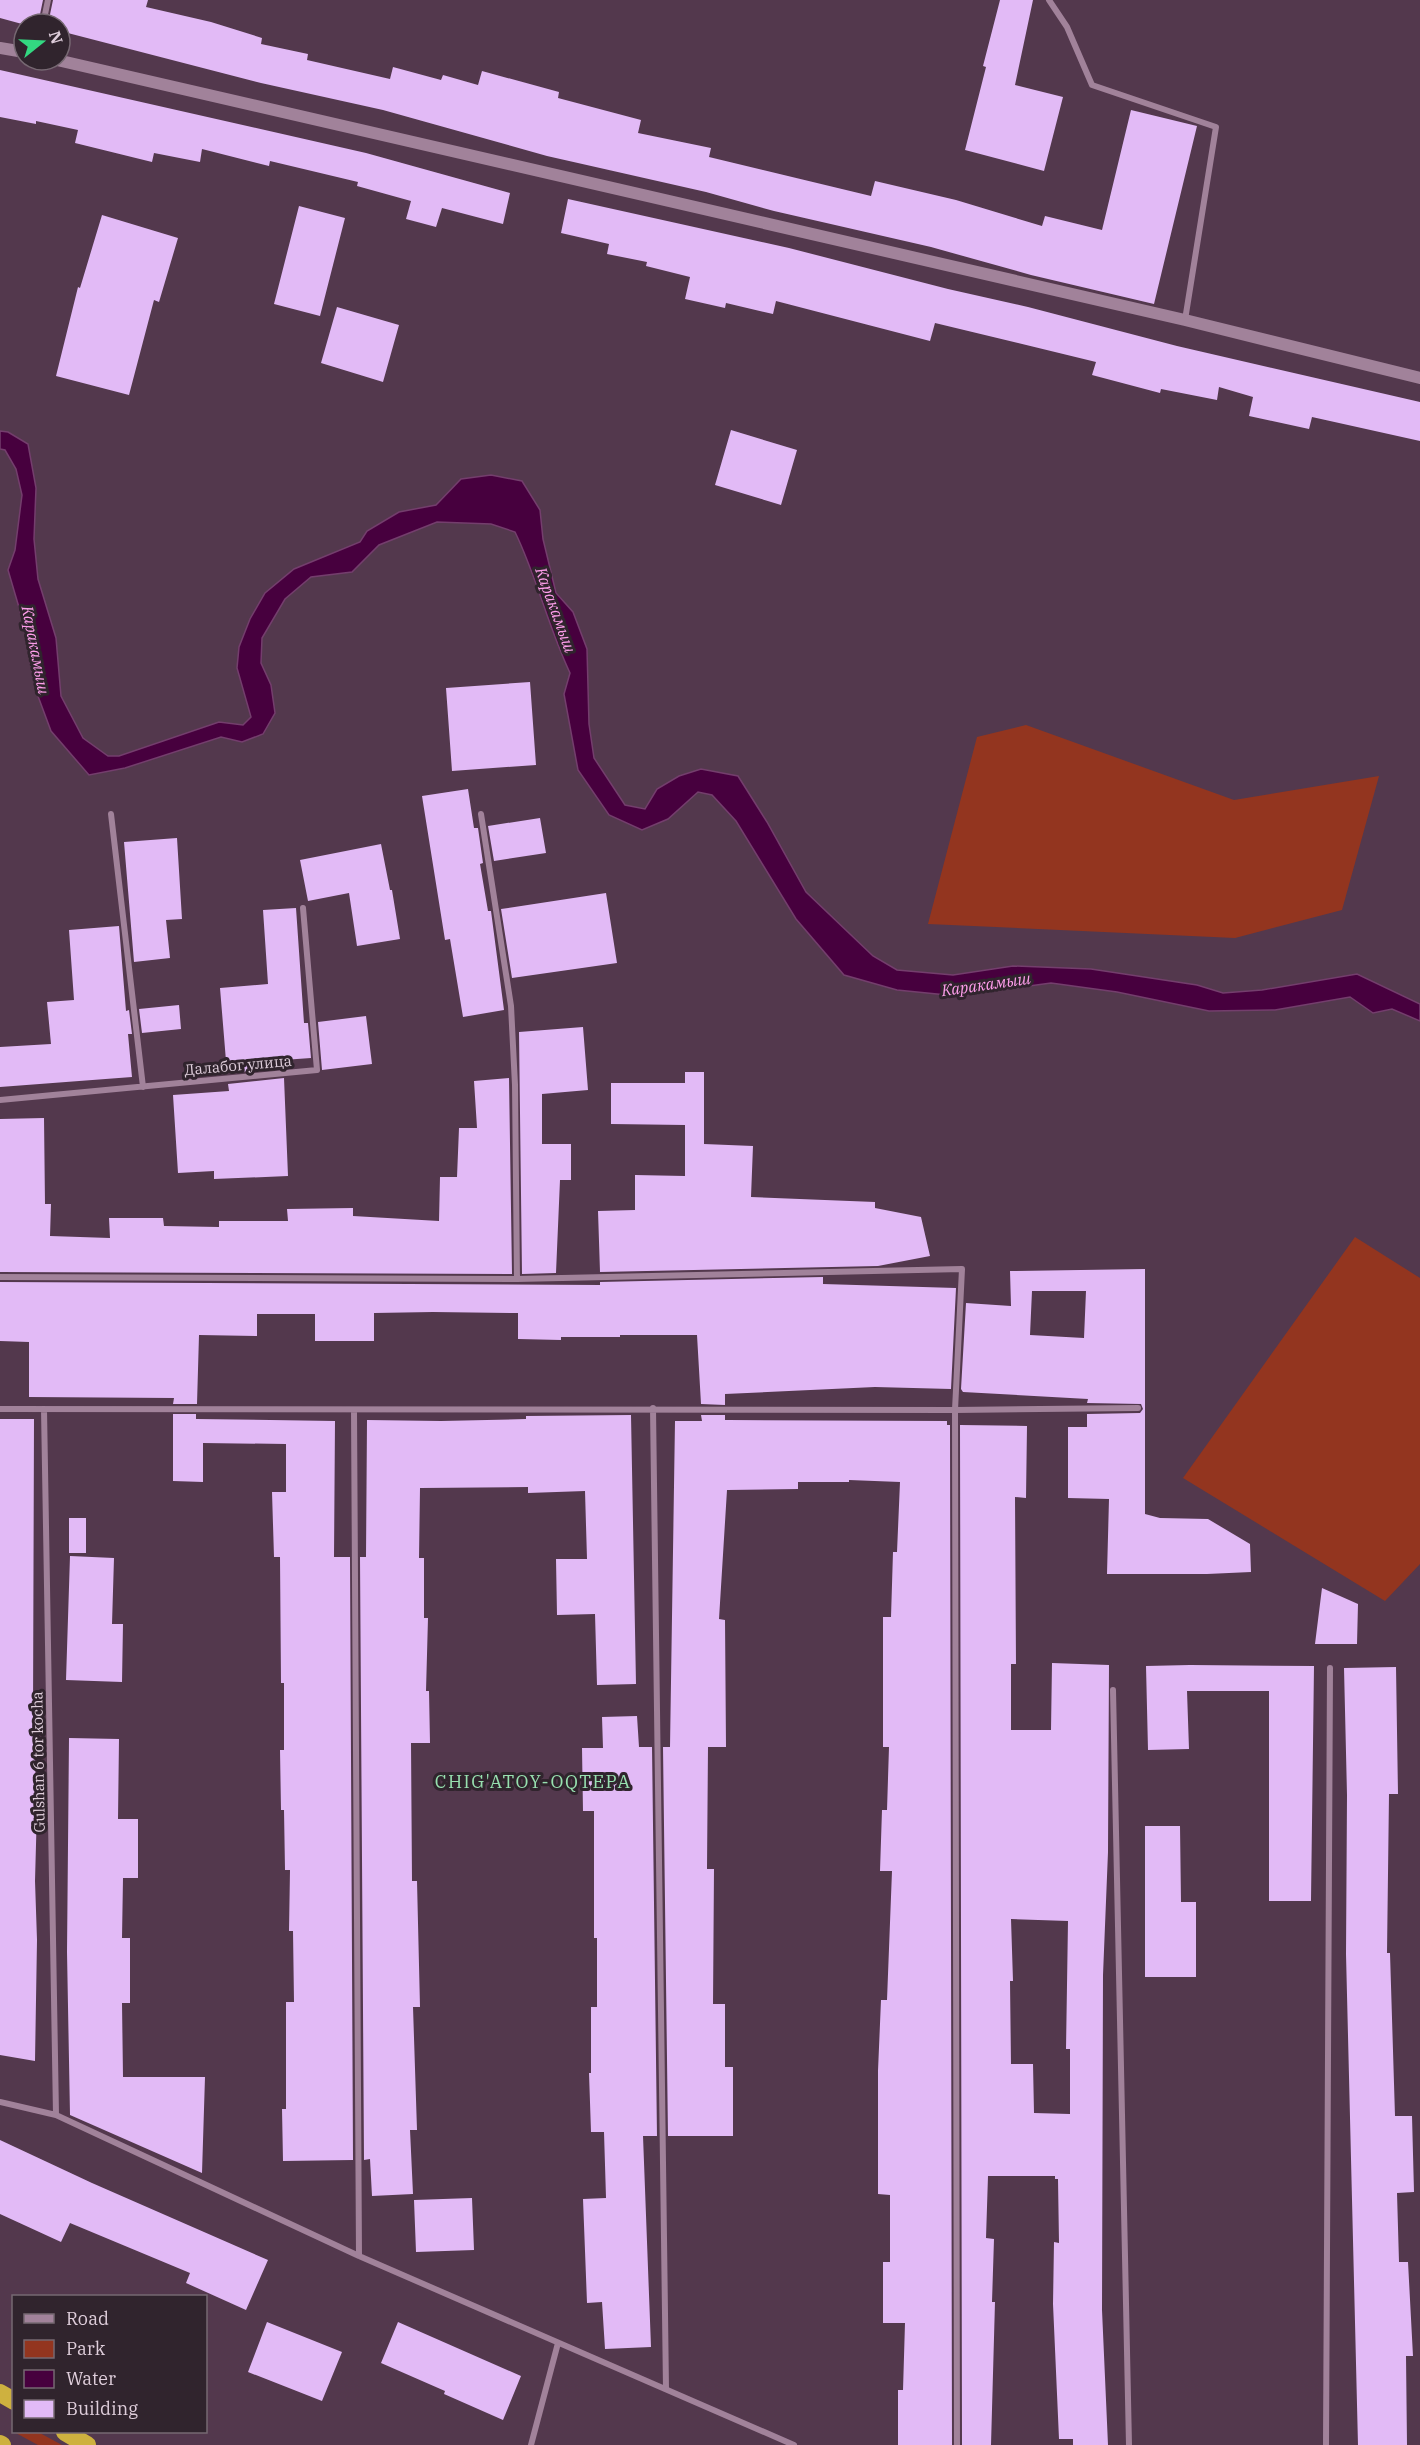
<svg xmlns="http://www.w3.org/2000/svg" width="1420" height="2445" font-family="'IBM Plex Serif',serif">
  <rect width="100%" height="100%" fill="#53384d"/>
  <path fill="#93351f" d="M 1026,725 L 1234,800 L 1379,776 L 1342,910 L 1235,938 L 928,924 L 977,737 Z
    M 1355,1237 L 1420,1278 L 1420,1564 L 1385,1601 L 1183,1478 Z
    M 14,2432 L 38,2432 L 62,2445 L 38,2445 Z"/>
  <path fill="#47003e" stroke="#743e6d" stroke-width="1.5" d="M 0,431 L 8,432 L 28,444 L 36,488 L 34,539 L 38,579 L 56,638 L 61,696 L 83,738 L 108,756 L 119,756 L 219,722 L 243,725 L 251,717 L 237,668 L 239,647 L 250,619 L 265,593 L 294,569 L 360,542 L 367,531 L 399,512 L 436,505 L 461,479 L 491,475 L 522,481 L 540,510 L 543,539 L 556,593 L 573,612 L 587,649 L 589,724 L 594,758 L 625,805 L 645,809 L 657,789 L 679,776 L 701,769 L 738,776 L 767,822 L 806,892 L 873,956 L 897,970 L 953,975 L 1013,966 L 1091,969 L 1197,985 L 1223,993 L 1262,990 L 1357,974 L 1420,1004 L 1420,1021 L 1392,1009 L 1373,1013 L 1350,997 L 1275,1010 L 1209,1011 L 1117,992 L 1051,983 L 957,996 L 897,990 L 844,975 L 796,919 L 736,821 L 712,795 L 698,792 L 668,819 L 642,830 L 609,815 L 578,770 L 564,694 L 570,673 C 548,627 537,577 515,532 L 491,524 L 437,522 L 379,545 L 352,572 L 311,577 L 285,599 L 262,638 L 261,663 L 271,685 L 275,713 L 263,734 L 242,742 L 221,737 L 125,768 L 89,775 L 51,731 L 35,688 L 23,621 L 8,570 L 15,550 L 22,495 L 16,469 L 5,450 L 0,449 Z"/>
  <path fill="#e2baf6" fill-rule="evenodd" d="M 0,0 L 43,0 L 38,24 L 22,24 L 0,18 Z
    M 53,0 L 148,0 L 146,7 L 211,22 L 262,38 L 261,44 L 308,54 L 307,60 L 390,79 L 393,67 L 441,80 L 443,75 L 478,85 L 482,71 L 559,92 L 558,98 L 641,120 L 638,133 L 711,148 L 709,157 L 871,196 L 875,181 L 956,200 L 1042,226 L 1045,216 L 1102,230 L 1131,110 L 1197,126 L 1154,304 L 1031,275 L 931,247 L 774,211 L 706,192 L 547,156 L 383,110 L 261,83 L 60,31 L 60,24 L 48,24 Z
    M 1000,0 L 1033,0 L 1015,85 L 1063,97 L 1044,171 L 965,150 L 986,67 L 983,66 Z
    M 0,70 L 366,153 L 510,193 L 503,224 L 442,208 L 436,227 L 406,219 L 411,201 L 357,186 L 358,182 L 270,161 L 269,166 L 202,149 L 200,162 L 154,153 L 152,162 L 75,143 L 78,130 L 36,121 L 36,124 L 0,117 Z
    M 568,199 L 789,248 L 948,289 L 1028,307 L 1177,346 L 1420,402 L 1420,441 L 1312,417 L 1309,429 L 1249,416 L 1253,397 L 1219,387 L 1217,400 L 1161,389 L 1160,393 L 1092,375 L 1096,362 L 935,323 L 930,341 L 776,301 L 773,314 L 726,303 L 725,308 L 685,299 L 690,277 L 646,266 L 647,262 L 607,254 L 609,244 L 561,233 Z
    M 299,206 L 345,218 L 320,316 L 274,304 Z
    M 102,215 L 178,238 L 159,302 L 154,300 L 129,395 L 56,376 L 78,287 L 80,288 Z
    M 337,307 L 399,325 L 383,382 L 321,363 Z
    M 731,430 L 797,450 L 781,505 L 715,485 Z
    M 530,682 L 536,765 L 452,771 L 446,688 Z
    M 468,789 L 474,828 L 478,828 L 483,863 L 480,864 L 488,911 L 491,911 L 504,1010 L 463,1017 L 450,939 L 445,940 L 422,796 Z
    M 540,818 L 546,853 L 494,861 L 488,826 Z
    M 177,838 L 182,919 L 166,920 L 170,958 L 134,962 L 124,842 Z
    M 381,844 L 390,890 L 392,890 L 400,939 L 357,946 L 349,893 L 308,901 L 300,860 Z
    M 606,893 L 617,963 L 512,978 L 501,909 Z
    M 296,908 L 304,1023 L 308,1023 L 311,1058 L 283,1060 L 283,1068 L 227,1073 L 220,988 L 268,984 L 263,910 Z
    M 119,926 L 126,1011 L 129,1010 L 132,1034 L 128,1034 L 132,1077 L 0,1087 L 0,1047 L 51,1044 L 47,1002 L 74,1000 L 69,930 Z
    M 179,1005 L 181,1029 L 142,1033 L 139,1009 Z
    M 366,1016 L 372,1064 L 322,1070 L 318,1022 Z
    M 583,1027 L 588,1090 L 542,1094 L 542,1144 L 571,1144 L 571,1180 L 560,1180 L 556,1273 L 522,1274 L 519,1032 Z
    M 685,1072 L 704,1072 L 704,1144 L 753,1146 L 751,1197 L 875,1202 L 875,1208 L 921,1217 L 930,1256 L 878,1266 L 600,1272 L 598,1211 L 635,1210 L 635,1175 L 685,1176 L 685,1125 L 611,1124 L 611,1083 L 685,1083 Z
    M 284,1078 L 288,1176 L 214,1179 L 214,1171 L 178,1173 L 173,1095 L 229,1091 L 228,1084 Z
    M 509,1078 L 512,1274 L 0,1272 L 0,1119 L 44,1118 L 45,1204 L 51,1204 L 50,1236 L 110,1238 L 109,1218 L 163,1218 L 164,1226 L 219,1227 L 219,1221 L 288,1221 L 287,1209 L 353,1208 L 353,1216 L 439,1221 L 440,1177 L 457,1177 L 459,1128 L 477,1128 L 474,1081 Z
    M 1145,1269 L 1145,1514 L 1160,1518 L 1208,1519 L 1250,1544 L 1251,1572 L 1207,1574 L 1107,1574 L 1109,1499 L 1068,1498 L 1068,1427 L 1087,1427 L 1087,1414 L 1140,1413 L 1143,1409 L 1141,1404 L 1087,1403 L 1088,1399 L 963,1392 L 961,1389 L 966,1303 L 1011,1306 L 1010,1271 ZM 1032,1291 L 1086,1291 L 1084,1338 L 1030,1335 Z
    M 823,1277 L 823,1284 L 956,1288 L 951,1389 L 875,1387 L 725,1394 L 725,1405 L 701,1404 L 697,1335 L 620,1335 L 620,1337 L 561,1337 L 561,1340 L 518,1339 L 518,1313 L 433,1312 L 374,1313 L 374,1341 L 315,1341 L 315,1314 L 257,1314 L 257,1336 L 199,1335 L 197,1404 L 173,1404 L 174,1398 L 29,1397 L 29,1342 L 0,1341 L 0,1282 L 600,1285 L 600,1282 Z
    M 173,1414 L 196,1414 L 196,1419 L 335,1421 L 334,1557 L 350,1557 L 353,2160 L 283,2161 L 282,2109 L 286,2109 L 286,2002 L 294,2002 L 293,1931 L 289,1931 L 290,1870 L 285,1870 L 284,1810 L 281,1810 L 280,1750 L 284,1750 L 284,1683 L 281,1683 L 280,1557 L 274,1557 L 272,1492 L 286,1492 L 286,1444 L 203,1443 L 203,1482 L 173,1481 Z
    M 631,1415 L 636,1684 L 597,1685 L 595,1614 L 557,1615 L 556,1559 L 587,1559 L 585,1491 L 528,1493 L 528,1487 L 420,1488 L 419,1558 L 424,1558 L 424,1618 L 428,1618 L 426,1691 L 429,1691 L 430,1743 L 411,1743 L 412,1881 L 417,1881 L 420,2007 L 413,2007 L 417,2130 L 410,2130 L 413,2194 L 372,2196 L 370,2159 L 364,2160 L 360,1557 L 366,1557 L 367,1420 L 441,1421 L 526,1419 L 526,1416 Z
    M 701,1415 L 725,1415 L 725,1420 L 728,1420 L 947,1421 L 947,1425 L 950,1425 L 952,2445 L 898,2445 L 898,2390 L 903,2390 L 905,2323 L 883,2323 L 883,2262 L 890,2262 L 890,2195 L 878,2194 L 878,2071 L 881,2000 L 887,2000 L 892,1871 L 880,1871 L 882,1810 L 887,1810 L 889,1747 L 883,1747 L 883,1617 L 891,1617 L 893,1552 L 897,1552 L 900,1482 L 849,1480 L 849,1482 L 798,1482 L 798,1489 L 727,1490 L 719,1619 L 725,1620 L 726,1747 L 708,1747 L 707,1869 L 714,1869 L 713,2004 L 725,2004 L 725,2067 L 733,2067 L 733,2136 L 668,2136 L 663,1747 L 670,1747 L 675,1421 L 702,1421 Z
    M 0,1419 L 34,1419 L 33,1717 L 37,1808 L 35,1881 L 37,1940 L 35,2061 L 0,2055 Z
    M 960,1425 L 1027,1426 L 1026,1498 L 1015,1497 L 1016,1664 L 1011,1664 L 1011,1730 L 1051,1730 L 1052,1663 L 1109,1665 L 1108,1852 L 1103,1975 L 1102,2310 L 1108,2445 L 1073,2445 L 1073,2439 L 1059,2439 L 1053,2304 L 1054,2242 L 1059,2243 L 1058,2179 L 1055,2179 L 1055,2176 L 988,2176 L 986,2238 L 994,2239 L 992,2302 L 995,2302 L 991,2445 L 962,2445 ZM 1011,1919 L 1068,1921 L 1066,2049 L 1070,2049 L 1070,2114 L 1034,2113 L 1033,2064 L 1011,2064 L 1010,1981 L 1013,1981 Z
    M 69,1518 L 86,1518 L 86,1553 L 69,1553 Z
    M 70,1556 L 114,1558 L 112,1624 L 123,1624 L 122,1682 L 66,1680 Z
    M 1322,1588 L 1358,1604 L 1357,1644 L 1315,1644 Z
    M 1190,1665 L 1314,1666 L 1311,1901 L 1269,1901 L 1269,1691 L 1187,1691 L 1189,1749 L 1148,1750 L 1146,1666 Z
    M 1396,1667 L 1398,1794 L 1389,1794 L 1387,1953 L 1390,1953 L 1395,2116 L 1412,2116 L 1414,2192 L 1397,2193 L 1399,2262 L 1408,2262 L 1413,2356 L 1406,2356 L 1407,2445 L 1358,2445 L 1346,1954 L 1347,1795 L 1344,1668 Z
    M 637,1716 L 639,1747 L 652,1747 L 657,2136 L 643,2136 L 651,2347 L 605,2349 L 602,2302 L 587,2303 L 583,2199 L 606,2198 L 604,2132 L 591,2132 L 589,2073 L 591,2073 L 591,2007 L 597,2007 L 597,1938 L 594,1938 L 594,1811 L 583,1811 L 582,1748 L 603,1748 L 602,1717 Z
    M 69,1738 L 119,1739 L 118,1819 L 138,1819 L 138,1878 L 123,1878 L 122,1938 L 130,1938 L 130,2003 L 122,2003 L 123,2077 L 205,2077 L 202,2173 L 70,2115 L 67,1952 Z
    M 1145,1826 L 1180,1826 L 1181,1902 L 1196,1902 L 1196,1977 L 1145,1977 Z
    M 0,2140 L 92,2183 L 268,2260 L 246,2310 L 186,2283 L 190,2273 L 70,2223 L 61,2242 L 0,2214 Z
    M 472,2198 L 474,2250 L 416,2252 L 414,2200 Z
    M 267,2322 L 342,2352 L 322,2401 L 248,2372 Z
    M 398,2322 L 521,2376 L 503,2420 L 444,2394 L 445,2391 L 381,2363 Z"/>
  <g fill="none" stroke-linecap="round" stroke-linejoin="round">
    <path stroke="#a1829a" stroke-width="6" d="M 1049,0 L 1067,27 L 1092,85 L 1216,127 L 1185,320
      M 43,24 L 48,0
      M 111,814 L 143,1087
      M 481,814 L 511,1006 L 515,1085 L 517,1279
      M 0,1100 L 317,1070 L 303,908
      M 0,1277 L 517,1279 L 962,1269 L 955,1410 L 957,2445
      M 653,1408 L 666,2389
      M 0,1409 L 955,1410 L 1138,1408
      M 44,1409 L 56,2115
      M 354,1410 L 359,2256
      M 1113,1690 L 1129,2445
      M 0,2102 L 56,2115 L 359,2256 L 794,2445
      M 531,2445 L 558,2343
      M 1326,2445 L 1330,1668"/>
    <path stroke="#a1829a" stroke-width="12" d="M 0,48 L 24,52
      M 57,60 L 1185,320 L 1420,378"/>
    <path stroke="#ceb13f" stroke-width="18" d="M 0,2393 L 14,2401
      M 65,2432 L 87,2445
      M 0,2444 L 2,2445"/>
  </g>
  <g text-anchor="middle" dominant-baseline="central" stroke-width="6" stroke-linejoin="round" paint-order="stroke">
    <g font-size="15" fill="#decdda" stroke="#30242d">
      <text transform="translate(238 1065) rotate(-5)">Далабог улица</text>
      <text transform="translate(38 1762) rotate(-91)">Gulshan 6 tor kocha</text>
    </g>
    <g font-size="16" font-style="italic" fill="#fe9eeb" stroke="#30242d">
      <text transform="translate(556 610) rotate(70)">Каракамыш</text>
      <text transform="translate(36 650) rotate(79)">Каракамыш</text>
      <text transform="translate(986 984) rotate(-8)">Каракамыш</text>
    </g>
    <g font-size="18" letter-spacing="1.5" fill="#98e1b0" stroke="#30242d">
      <text x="533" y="1781">CHIG'ATOY-OQTEPA</text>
    </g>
  </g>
  <rect x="12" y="2295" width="195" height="138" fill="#30242d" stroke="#766872" stroke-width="1.5"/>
  <rect x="24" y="2314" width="30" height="9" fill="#a1829a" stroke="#766872" stroke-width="1.5"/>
  <text x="66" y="2325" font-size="18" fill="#decdda">Road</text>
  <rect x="24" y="2340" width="30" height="18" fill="#93351f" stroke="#766872" stroke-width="1.5"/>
  <text x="66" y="2355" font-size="18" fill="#decdda">Park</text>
  <rect x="24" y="2370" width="30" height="18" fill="#47003e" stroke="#766872" stroke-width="1.5"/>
  <text x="66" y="2385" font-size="18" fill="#decdda">Water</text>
  <rect x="24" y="2400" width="30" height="18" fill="#e2baf6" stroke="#766872" stroke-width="1.5"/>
  <text x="66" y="2415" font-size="18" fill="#decdda">Building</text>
  <g transform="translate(42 42) rotate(72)"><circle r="28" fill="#30242d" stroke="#766872" stroke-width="1.5"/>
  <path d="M0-4.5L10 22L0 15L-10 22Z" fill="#33d881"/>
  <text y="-9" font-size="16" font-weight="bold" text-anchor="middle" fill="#decdda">N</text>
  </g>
</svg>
